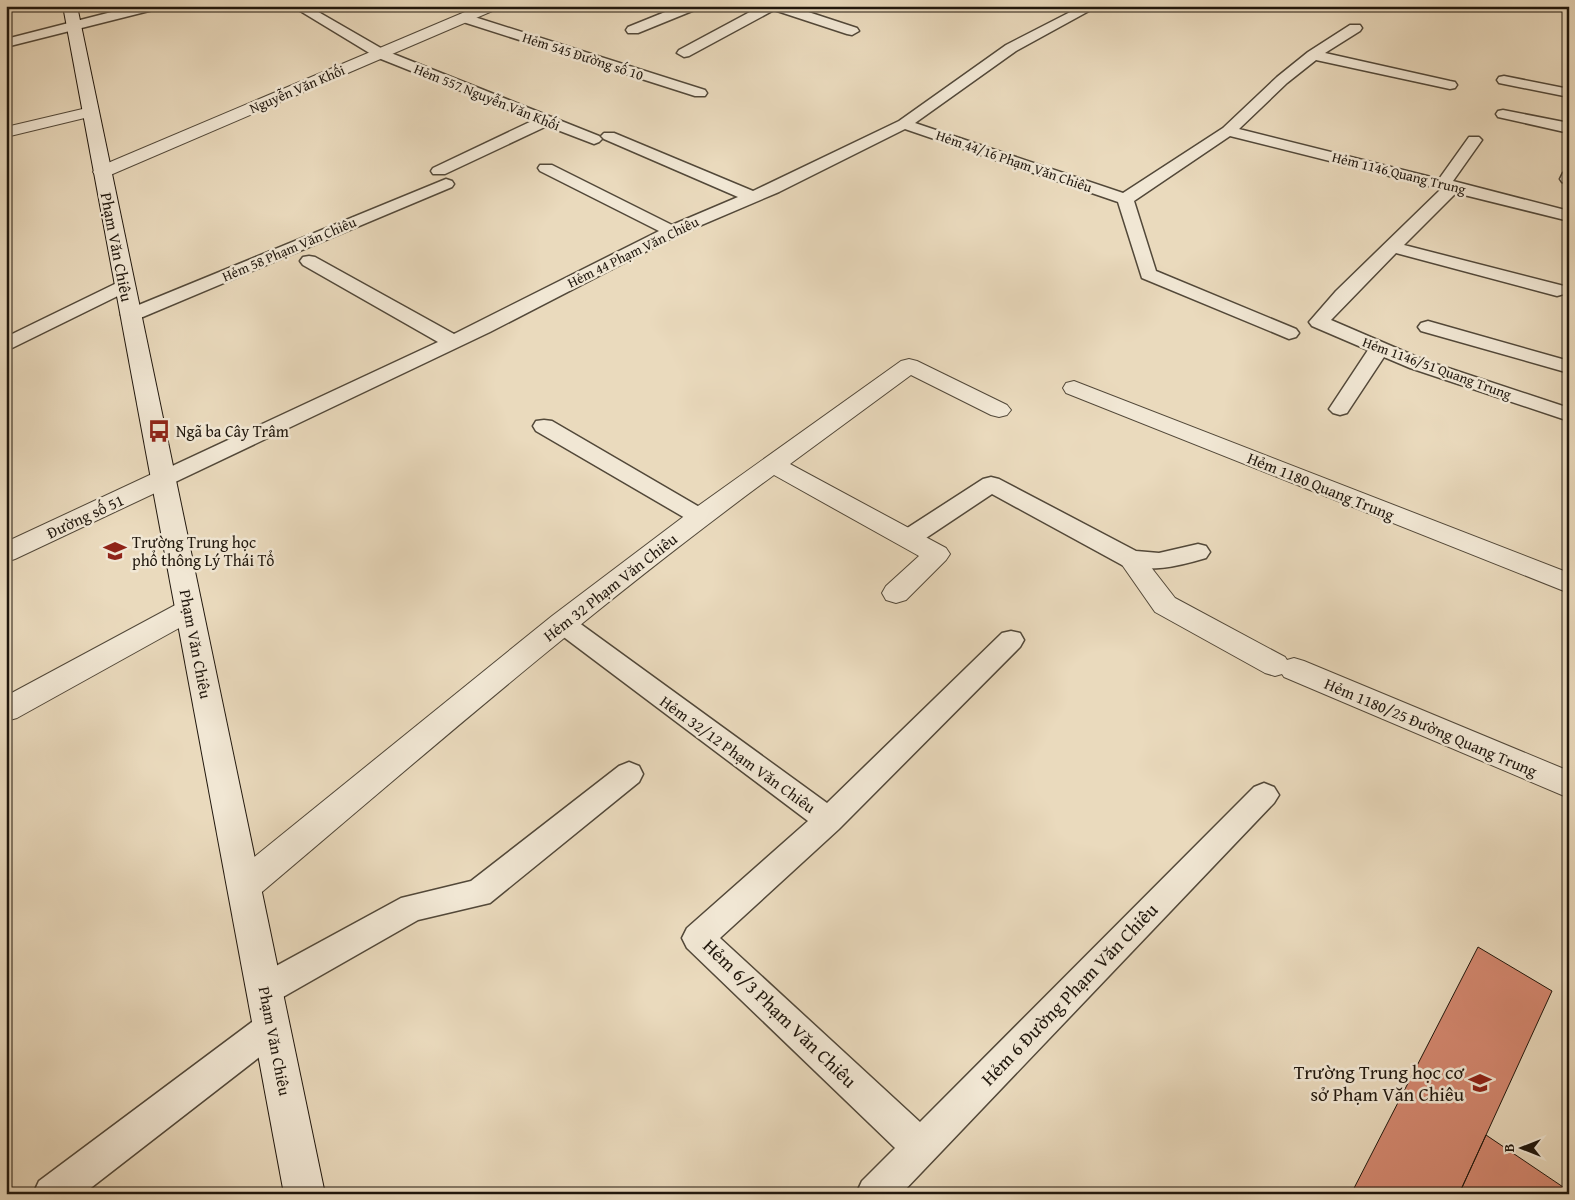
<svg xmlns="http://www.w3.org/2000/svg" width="1575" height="1200" font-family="'Gentium Book Plus',serif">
  <rect width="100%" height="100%" fill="#eadabd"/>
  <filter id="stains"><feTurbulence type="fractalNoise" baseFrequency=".004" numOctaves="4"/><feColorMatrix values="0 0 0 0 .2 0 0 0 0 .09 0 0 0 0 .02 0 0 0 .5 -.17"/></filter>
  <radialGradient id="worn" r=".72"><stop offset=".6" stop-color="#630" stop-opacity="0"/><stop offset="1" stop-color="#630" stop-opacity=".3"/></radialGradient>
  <path fill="#d48870" stroke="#20170d" d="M 1478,947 L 1552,991 L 1459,1194 L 1351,1194 Z
    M 1486,1135 L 1569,1191 L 1569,1194 L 1459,1194 Z"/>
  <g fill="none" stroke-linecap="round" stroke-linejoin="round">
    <defs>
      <path id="service" d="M 135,6 L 158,6 L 157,9 L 6,47 L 6,39 Z
        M 292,6 L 308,6 L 386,51 L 599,136 L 602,139 L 599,142 L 594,144 L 547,126 L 445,174 L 433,174 L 431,171 L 433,168 L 534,120 L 376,57 Z
        M 680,6 L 698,6 L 697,9 L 638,33 L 628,33 L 626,30 L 628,27 Z
        M 761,6 L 790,6 L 857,28 L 859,31 L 852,35 L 847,34 L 774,10 L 689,56 L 684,57 L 677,53 L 679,50 Z
        M 1082,6 L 1098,6 L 1016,51 L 915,123 L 1123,193 L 1223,128 L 1277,77 L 1308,52 L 1350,25 L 1360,25 L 1362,28 L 1360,31 L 1325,53 L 1450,81 L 1455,82 L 1457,85 L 1455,88 L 1450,89 L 1316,60 L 1287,83 L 1239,129 L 1439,179 L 1469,137 L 1479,137 L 1482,140 L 1453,181 L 1569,211 L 1569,221 L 1456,193 L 1404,245 L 1564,286 L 1566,290 L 1564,294 L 1557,296 L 1396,253 L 1331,320 L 1424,360 L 1569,408 L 1569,421 L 1410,368 L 1384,357 L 1347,413 L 1340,415 L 1333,413 L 1329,409 L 1368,350 L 1312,326 L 1309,322 L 1336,291 L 1441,189 L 1230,136 L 1134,201 L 1156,271 L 1296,329 L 1299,333 L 1296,337 L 1289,339 L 1142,278 L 1118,202 L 905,129 L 779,192 L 678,235 L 490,332 L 171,484 L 163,486 L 155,484 L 152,479 L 155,474 L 438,342 L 303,265 L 300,261 L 303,257 L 309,256 L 315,257 L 454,334 L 659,231 L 540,171 L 538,168 L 540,165 L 552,165 L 672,225 L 738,197 L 604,139 L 601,136 L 604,133 L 614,133 L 753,191 L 899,121 L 1006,45 Z
        M 465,14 L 705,90 L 707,93 L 705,96 L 695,96 L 460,21 L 459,18 L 460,15 Z
        M 1504,76 L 1569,89 L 1569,97 L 1499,83 L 1497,80 L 1499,77 Z
        M 1503,110 L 1569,123 L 1569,133 L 1498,117 L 1496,114 L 1498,111 Z
        M 1569,171 L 1569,184 L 1562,182 L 1560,179 L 1563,173 Z
        M 446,179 L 452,181 L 454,184 L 452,187 L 138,319 L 131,321 L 124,319 L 121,315 L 124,311 Z
        M 125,279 L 132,281 L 134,285 L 132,289 L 6,351 L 6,337 Z
        M 1428,321 L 1569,361 L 1569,373 L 1421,331 L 1418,327 L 1421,323 Z
        M 544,420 L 552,421 L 708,512 L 712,517 L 708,522 L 700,525 L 692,522 L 536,431 L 533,426 L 536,421 Z
        M 991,477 L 999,479 L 1136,551 L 1159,553 L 1198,544 L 1206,546 L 1210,552 L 1206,558 C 1179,566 1151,573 1122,565 L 992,494 L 917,544 L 909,546 L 901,544 L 897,538 L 901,532 L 983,479 Z
        M 562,614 L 571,617 L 827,803 L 1002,633 L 1011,631 L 1020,633 L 1024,640 L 1020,647 L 839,829 L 720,938 L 920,1122 L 1254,787 L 1264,783 L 1274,787 L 1279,795 L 1274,803 L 901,1194 L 856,1194 L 862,1181 L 895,1148 L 687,948 L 682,938 L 687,928 L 808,821 L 553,629 L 549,623 L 553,617 Z
        M 629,762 L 639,766 L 643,774 L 639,782 L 490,903 L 418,920 L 276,1001 L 264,1005 L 252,1001 L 247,990 L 252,979 L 401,898 L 471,881 L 619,766 Z
        M 272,1011 L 284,1016 L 289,1027 L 284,1038 L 83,1194 L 33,1194 L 39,1181 L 260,1016 Z"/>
      <path id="minor" d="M 91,107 L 97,109 L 99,112 L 97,115 L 6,137 L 6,127 Z
        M 909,359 L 917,361 L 1007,405 L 1011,410 L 1007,415 L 999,417 L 991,415 L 911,375 L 790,464 L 946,548 L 950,554 L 946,560 L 906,600 L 896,603 L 886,600 L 882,593 L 886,586 L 919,556 L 774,475 C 594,607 426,753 256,897 L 244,901 L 232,897 L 227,886 L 232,875 L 552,616 L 691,511 L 901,361 Z
        M 1074,381 L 1569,573 L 1569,593 L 1066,393 L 1063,388 L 1066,383 Z
        M 163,471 L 172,473 L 175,479 L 172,485 L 15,559 L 6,562 L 6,542 L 154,473 Z
        M 1131,550 L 1140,553 L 1175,598 L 1285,657 L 1287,660 L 1294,658 L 1304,661 L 1569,771 L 1569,798 L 1284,677 L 1282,674 L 1275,676 L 1265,673 L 1155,612 L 1118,559 L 1122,553 Z
        M 189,600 L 199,603 L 203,610 L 199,617 L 17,718 L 6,721 L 6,696 L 179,603 Z"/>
      <path id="tertiary" d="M 479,6 L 499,6 L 497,9 L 108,176 L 102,177 L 96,176 L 93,172 L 96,168 Z"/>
      <path id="secondary" d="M 63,6 L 77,6 L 325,1194 L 284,1194 Z"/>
    </defs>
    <use href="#service" stroke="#524839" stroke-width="3"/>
    <use href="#minor" stroke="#524839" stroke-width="2"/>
    <use href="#tertiary" stroke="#524839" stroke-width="2"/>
    <use href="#secondary" stroke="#20170d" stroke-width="2"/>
    <use href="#service" fill="#f1e7d4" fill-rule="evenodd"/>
    <use href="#minor" fill="#f1e7d4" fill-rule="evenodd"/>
    <use href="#tertiary" fill="#f1e7d4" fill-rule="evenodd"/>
    <use href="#secondary" fill="#f1e7d4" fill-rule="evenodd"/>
  </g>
  <defs>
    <symbol id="bus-bare" viewBox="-9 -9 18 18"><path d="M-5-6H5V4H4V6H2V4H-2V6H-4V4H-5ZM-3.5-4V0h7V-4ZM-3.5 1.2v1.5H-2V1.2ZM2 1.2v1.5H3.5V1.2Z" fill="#8f2418" stroke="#f1e7d4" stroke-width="2.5" paint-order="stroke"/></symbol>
    <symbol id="school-bare" viewBox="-9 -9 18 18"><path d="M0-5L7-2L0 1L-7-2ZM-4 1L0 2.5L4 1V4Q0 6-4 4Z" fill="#8f2418" stroke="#f1e7d4" stroke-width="2.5" paint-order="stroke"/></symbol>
  </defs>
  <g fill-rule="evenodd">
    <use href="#bus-bare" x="143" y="415" width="32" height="32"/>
    <use href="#school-bare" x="99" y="535" width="32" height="32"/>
    <use href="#school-bare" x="1464" y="1067" width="32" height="32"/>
  </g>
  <g text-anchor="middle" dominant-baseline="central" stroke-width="5" stroke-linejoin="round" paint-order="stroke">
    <g font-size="14" fill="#20170d" stroke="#f1e7d4">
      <text transform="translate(583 56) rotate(18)">Hẻm 545 Đường số 10</text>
      <text transform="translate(297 89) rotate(-23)">Nguyễn Văn Khối</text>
      <text transform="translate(487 97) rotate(22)">Hẻm 557 Nguyễn Văn Khối</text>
      <text transform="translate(1014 161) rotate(19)">Hẻm 44/16 Phạm Văn Chiêu</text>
      <text transform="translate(1399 173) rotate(14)">Hẻm 1146 Quang Trung</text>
      <text transform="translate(289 249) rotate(-23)">Hẻm 58 Phạm Văn Chiêu</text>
      <text transform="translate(633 252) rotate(-26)">Hẻm 44 Phạm Văn Chiêu</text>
      <text transform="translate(1437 368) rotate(20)">Hẻm 1146/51 Quang Trung</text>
    </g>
    <g font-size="16" fill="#20170d" stroke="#f1e7d4">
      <text transform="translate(117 247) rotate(79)">Phạm Văn Chiêu</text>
      <text transform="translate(1321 486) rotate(22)">Hẻm 1180 Quang Trung</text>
      <text transform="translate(85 516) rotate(-25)">Đường số 51</text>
      <text transform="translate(610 587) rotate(-38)">Hẻm 32 Phạm Văn Chiêu</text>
      <text transform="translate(196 644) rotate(79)">Phạm Văn Chiêu</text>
      <text transform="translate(1431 727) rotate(23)">Hẻm 1180/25 Đường Quang Trung</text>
      <text transform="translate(738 754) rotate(36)">Hẻm 32/12 Phạm Văn Chiêu</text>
      <text transform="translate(275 1041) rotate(79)">Phạm Văn Chiêu</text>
    </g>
    <g font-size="16" fill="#20170d" stroke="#f1e7d4" text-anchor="start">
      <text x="176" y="431">Ngã ba Cây Trâm</text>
      <text x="132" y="542">Trường Trung học<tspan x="132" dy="18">phổ thông Lý Thái Tổ</tspan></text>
    </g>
    <g font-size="19" fill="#20170d" stroke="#f1e7d4">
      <text transform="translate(1069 994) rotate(-46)">Hẻm 6 Đường Phạm Văn Chiêu</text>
      <text transform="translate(780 1013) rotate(44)">Hẻm 6/3 Phạm Văn Chiêu</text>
    </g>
    <g font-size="19" fill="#20170d" stroke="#f1e7d4" text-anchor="end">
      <text x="1464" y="1072">Trường Trung học cơ<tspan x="1464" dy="22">sở Phạm Văn Chiêu</tspan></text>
    </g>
  </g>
  <rect width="1575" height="1200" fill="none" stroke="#eadabd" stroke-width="25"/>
  <rect x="8" y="8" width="1560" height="1185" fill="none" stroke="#20170d" stroke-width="2.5"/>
  <rect x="12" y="12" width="1550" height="1175" fill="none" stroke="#20170d"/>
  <g transform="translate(1522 1148) rotate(270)" stroke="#f1e7d4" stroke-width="4" paint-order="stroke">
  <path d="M0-4L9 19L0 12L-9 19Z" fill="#20170d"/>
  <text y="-8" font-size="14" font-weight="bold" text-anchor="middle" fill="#20170d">B</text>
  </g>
  <rect width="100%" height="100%" filter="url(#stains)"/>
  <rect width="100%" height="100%" fill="url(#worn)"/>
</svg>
